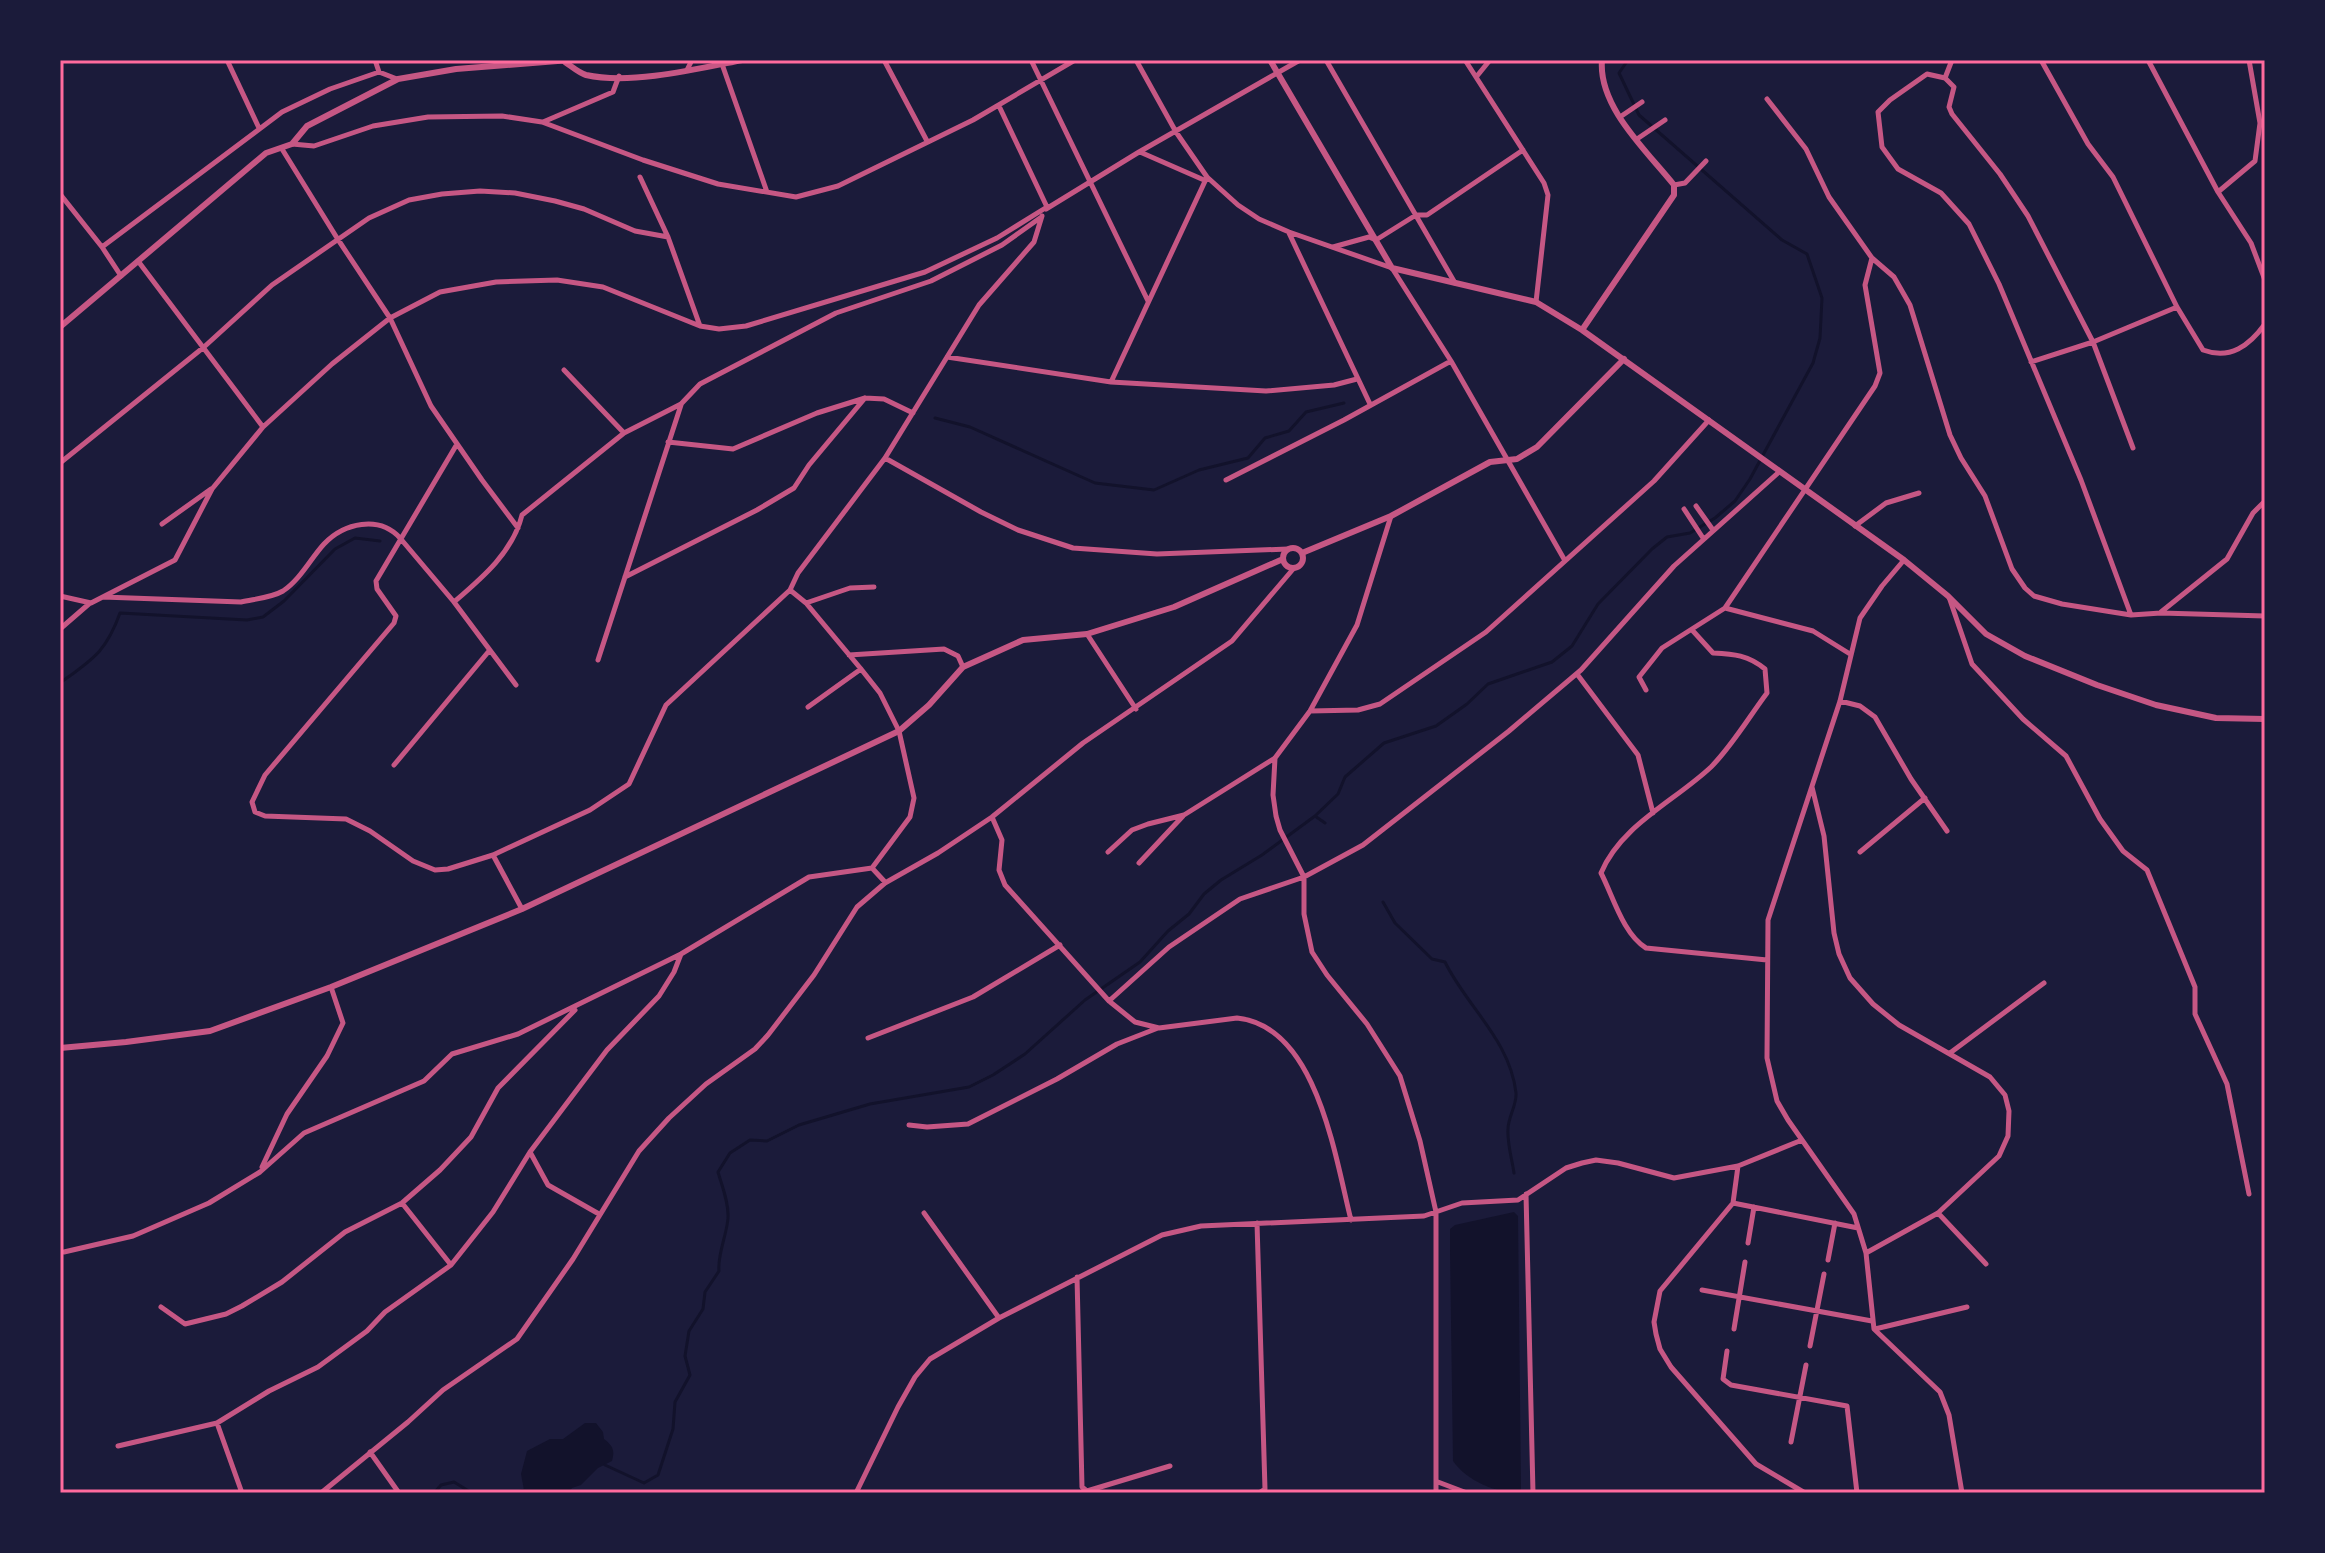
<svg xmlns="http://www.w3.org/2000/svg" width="2325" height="1553" font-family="Arial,sans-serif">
  <rect width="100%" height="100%" fill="#1b1b3a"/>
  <path fill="#12122b" d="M 1514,1212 L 1518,1216 L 1521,1489 L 1520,1493 C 1496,1493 1467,1481 1453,1461 L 1450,1250 L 1450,1229 L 1455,1225 Z
    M 585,1423 L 596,1423 L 603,1432 L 604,1439 C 613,1446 615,1450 612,1461 L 598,1468 L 581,1485 L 572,1488 L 568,1493 L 528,1493 L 524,1490 L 521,1474 L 527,1451 L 550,1439 L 563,1439 Z"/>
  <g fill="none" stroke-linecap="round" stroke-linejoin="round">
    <path stroke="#12122b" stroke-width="3" d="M 935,418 L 970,427 L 1095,483 L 1154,490 L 1199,470 L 1248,458 L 1265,438 L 1289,431 L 1306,412 L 1344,403
      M 60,683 C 93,659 106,652 120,613 L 247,620 L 263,617 L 284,601 L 335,549 L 355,538 L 380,541
      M 1315,816 L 1325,823
      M 1383,902 L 1395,923 L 1432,959 L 1445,962 C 1467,1007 1510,1040 1516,1093 C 1517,1105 1508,1117 1508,1129 C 1507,1143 1512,1159 1514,1173
      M 605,1465 L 644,1483 L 658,1475 L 673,1429 L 675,1402 L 690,1375 L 685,1356 L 689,1331 L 703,1309 L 705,1292 L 719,1271 C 717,1256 727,1234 728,1218 C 729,1203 722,1186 718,1172 L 730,1153 L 750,1140 L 767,1141 L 799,1125 L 870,1104 L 969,1087 L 993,1075 L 1025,1054 L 1085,1000 L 1140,962 L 1168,931 L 1189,914 L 1204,894 L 1221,880 L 1262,855 L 1315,816 L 1338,794 L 1345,777 L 1384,743 L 1436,726 L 1467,704 L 1488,684 L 1552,662 L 1572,646 L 1598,604 L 1652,549 L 1667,537 L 1690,533 L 1715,518 L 1735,501 L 1750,479 L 1813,363 L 1820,338 L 1822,298 L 1807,254 L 1782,240 L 1639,115 L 1619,73 L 1628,60
      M 434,1493 L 441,1485 L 454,1482 L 472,1493
      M 513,1493 L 525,1490"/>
    <path stroke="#c65784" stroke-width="5" d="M 227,60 L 259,128
      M 375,60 L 379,72
      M 884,60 L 927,141
      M 1031,60 L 1148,301
      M 1136,60 L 1176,132 L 1207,177 L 1238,205 L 1259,219 L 1289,232 L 1392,268 L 1451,361 L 1564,559
      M 1326,60 L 1455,283
      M 1465,60 L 1544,183 L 1548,195 L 1536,302
      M 2041,60 L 2088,144 L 2113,177 L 2177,307 L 2203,350 C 2230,360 2249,346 2265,324
      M 2148,60 L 2218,192 L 2251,243 L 2265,280
      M 722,64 L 767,192
      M 687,70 L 692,60
      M 379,72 L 397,79
      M 1477,76 L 1490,60
      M 1945,78 L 1927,74 L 1890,100 L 1878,112 L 1882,147 L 1898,169 L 1941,193 L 1969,224 L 1999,284 L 2081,480 L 2131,615
      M 1945,78 L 1954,87 L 1949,107 L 1952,114 L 2000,174 L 2028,216 L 2093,342 L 2133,448
      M 1945,78 L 1952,60
      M 1767,99 L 1806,149 L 1829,197 L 1872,258 L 1894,277 L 1910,305 L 1950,435 L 1961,458 L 1985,496 L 2012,569 L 2025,588 L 2034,596 L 2062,604 L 2131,615 L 2161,613 L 2265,616
      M 1620,117 L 1642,102
      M 543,122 L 613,92 L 619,76
      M 1637,139 L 1665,120
      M 292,144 L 314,146 L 373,126 L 428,117 L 502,116 L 542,122 L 643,160 L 718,184 L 796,197 L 838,186 L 973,120 L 1075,60
      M 282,149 L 337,238 L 390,318 L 431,406 L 482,480 L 518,528
      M 1140,152 L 1204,180
      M 640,177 L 668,237 L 700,326
      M 1674,185 L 1685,183 L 1706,161
      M 2218,192 L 2255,161 L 2260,123 L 2249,60
      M 60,194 L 102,247 L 121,276
      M 1046,209 L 1139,152 L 1300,60
      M 1289,233 L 1370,404
      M 102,247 L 282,112 L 330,89 L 379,72
      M 1333,247 L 1369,237 L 1376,240 L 1416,215 L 1427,215 L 1523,150
      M 138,261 L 263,427
      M 947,357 L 1111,382 L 1266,391 L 1334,385 L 1357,379
      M 2031,362 L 2093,342 L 2177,307
      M 564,370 L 624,433
      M 1111,382 L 1207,177
      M 668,442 L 733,449 L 817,413 L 865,398 L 884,399 L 913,413
      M 457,444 L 376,581 L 377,589 L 396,616 L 394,623 L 265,775 L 252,802 L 255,812 L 265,816 L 346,819 L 370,831 L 413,861 L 435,870 L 448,869 L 493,855 L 590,810 L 629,784 L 666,705 L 790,590 L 798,573 L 885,458 L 979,305 L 1034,242 L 1042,216
      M 885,458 L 981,512 L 1018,530 L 1073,548 L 1157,554 L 1288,549
      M 60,463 L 204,347 L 272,285 L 369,218 L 409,200 L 442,194 L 480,191 L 515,193 L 555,201 L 584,209 L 635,231 L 668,237
      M 1226,480 L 1344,420 L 1451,361
      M 1696,506 L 1713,530
      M 1684,509 L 1703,538
      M 162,524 L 211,489
      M 1855,526 L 1886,503 L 1919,493
      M 1904,560 L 1882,586 L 1860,618 L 1840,701 L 1768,920 L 1767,1058 L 1777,1101 L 1788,1120 L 1854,1214 L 1866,1253 L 1874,1329 L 1940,1392 L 1949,1415 L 1962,1493
      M 625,577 L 757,510 L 794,488 L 809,465 L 865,398
      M 790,590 L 806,603 L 861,669 L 880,693 L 899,731 L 914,798 L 910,817 L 872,868
      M 60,596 L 91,603 L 175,560 L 212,489 L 263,427 L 332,364 L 390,318 L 440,292 L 496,282 L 557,280 L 603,287 L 700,326 L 719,329 L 746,326 L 925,272 L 997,238 L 1047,207 L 999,106
      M 103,597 L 241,602 C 254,599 271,598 283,591 C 300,580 311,558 324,544 C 344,523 379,515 400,538 L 454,602 L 516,685
      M 1949,597 L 1972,664 L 2023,719 L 2066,756 L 2100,819 L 2123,851 L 2147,870 L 2195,987 L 2195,1014 L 2227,1084 L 2249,1194
      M 454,602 C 482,578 513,552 522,515 L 624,433 L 681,404 L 700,384 L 836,313 L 931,281 L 1002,245 L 1040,218
      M 806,603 L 850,588 L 874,587
      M 1725,608 L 1813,631 L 1850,654
      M 2161,612 L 2227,559 L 2253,513 L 2265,501
      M 60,629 L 90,603
      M 1693,631 L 1713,653 C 1734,654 1748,655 1765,669 L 1767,693 C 1749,717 1732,746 1711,767 C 1675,801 1621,825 1601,873 C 1613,896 1623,934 1646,948 L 1767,960
      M 1087,634 L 1136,709
      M 849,655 L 944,649 L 958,656 L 963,667
      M 598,660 L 681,405
      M 1577,674 L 1638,755 L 1653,813
      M 1646,690 L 1639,677 L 1662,648 L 1725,608 L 1875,386 L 1880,373 L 1865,285 L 1872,258
      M 1840,701 L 1860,706 L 1875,717 L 1911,779 L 1947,831
      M 808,707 L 861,669
      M 1310,711 L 1358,710 L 1380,704 L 1486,632 L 1654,481 L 1709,420
      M 1275,758 L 1273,795 L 1276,816 L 1280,830 L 1304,877 L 1304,914 L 1312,952 L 1327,975 L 1367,1024 L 1400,1076 L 1420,1141 L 1436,1212 L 1436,1493
      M 394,765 L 489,651
      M 1812,787 L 1824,836 L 1834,933 L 1839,954 L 1850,978 L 1873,1004 L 1899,1025 L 1990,1077 L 2005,1095 L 2009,1111 L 2008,1136 L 1999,1156 L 1938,1213 L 1866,1253
      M 992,817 L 1002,840 L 999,870 L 1005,885 L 1109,1001 L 1135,1022 L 1159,1028 L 1237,1018 C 1317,1026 1335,1157 1351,1220
      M 1108,852 L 1132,830 L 1148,824 L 1184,815 L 1275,758 L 1310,711 L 1357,625 L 1391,516
      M 1860,852 L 1925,798
      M 493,855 L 522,909
      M 1139,863 L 1183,816
      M 872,868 L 885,882
      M 1109,1001 L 1169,947 L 1240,899 L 1304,877 L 1363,845 L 1509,731 L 1581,670 L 1674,566 L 1779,472
      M 868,1038 L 973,997 L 1060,945
      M 1950,1053 L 2044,983
      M 909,1125 L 927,1127 L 968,1124 L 1057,1079 L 1117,1044 L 1158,1028
      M 530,1152 L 548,1185 L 599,1214
      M 1738,1166 L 1733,1203 L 1660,1291 L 1654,1322 L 1656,1334 L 1660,1349 L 1671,1367 L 1756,1464 L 1805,1493
      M 262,1167 L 287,1114 L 327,1056 L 343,1023 L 331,987
      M 1526,1194 L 1533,1493
      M 402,1203 L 451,1265
      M 1733,1203 L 1858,1228
      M 924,1213 L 999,1318
      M 1938,1213 L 1986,1264
      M 1257,1223 L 1265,1489 L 1259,1493
      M 1748,1243 L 1754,1207
      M 64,1252 L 133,1236 L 209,1203 L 260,1172 L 304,1133 L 424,1081 L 452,1054 L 518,1034 L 681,954 L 809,877 L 872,868
      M 1828,1260 L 1835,1223
      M 1077,1277 L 1082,1487 L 1087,1491 L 1170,1466
      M 1702,1290 L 1872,1321
      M 161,1307 L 185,1324 L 226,1314 L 242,1306 L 282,1282 L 345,1232 L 402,1203 L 440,1170 L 471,1137 L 498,1088 L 575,1010
      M 1734,1329 L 1745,1262
      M 1875,1329 L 1967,1307
      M 1810,1346 L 1824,1274
      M 1727,1351 L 1723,1379 L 1731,1385 L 1847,1406 L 1857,1493
      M 217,1423 L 242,1493
      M 1791,1442 L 1806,1365
      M 118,1446 L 217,1423 L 269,1391 L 318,1367 L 367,1331 L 385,1312 L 451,1265 L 493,1212 L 530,1152 L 607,1050 L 659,996 L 674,972 L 681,954
      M 370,1452 L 399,1493
      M 1438,1482 L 1467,1493
      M 321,1493 L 408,1422 L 443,1390 L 517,1339 L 573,1259 L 639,1151 L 669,1118 L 706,1084 L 755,1049 L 768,1035 L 814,975 L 857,907 L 885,883 L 938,853 L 992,817 L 1083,743 L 1232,641 L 1294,568
      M 856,1493 L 898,1407 L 915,1377 L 930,1359 L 999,1318 L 1162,1235 L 1201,1226 L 1424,1216 L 1462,1203 L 1518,1200 L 1566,1168 L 1582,1163 L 1596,1160 L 1618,1163 L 1674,1178 L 1738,1166 L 1802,1140"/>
    <path stroke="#c65784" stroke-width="6" d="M 1270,60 L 1392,268 L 1536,302 L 1582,330 L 1904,560 L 1948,596 L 1986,634 L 2025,656 L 2097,685 L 2156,705 L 2216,718 L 2265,719
      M 565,62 C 571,66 579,73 586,75 C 631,85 697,69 742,60
      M 60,327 L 266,153 L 292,144 L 307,126 L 398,79 L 456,69 L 570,60
      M 1582,330 L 1674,195 L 1674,185 C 1647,151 1598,107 1602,60
      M1283 558a10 10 0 1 1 20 0a10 10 0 1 1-20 0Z
      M 1302,553 L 1391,516 L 1490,462 L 1517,459 L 1537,447 L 1624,359
      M 60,1048 L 126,1042 L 210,1031 L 331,987 L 522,909 L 899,731 L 929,705 L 963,667 L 1023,640 L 1087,634 L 1174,607 L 1283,559"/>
  </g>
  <rect width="2325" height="1553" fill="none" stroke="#1b1b3a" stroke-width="124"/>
  <rect x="62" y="62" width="2201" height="1429" fill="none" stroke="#ff6b9d" stroke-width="3"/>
</svg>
